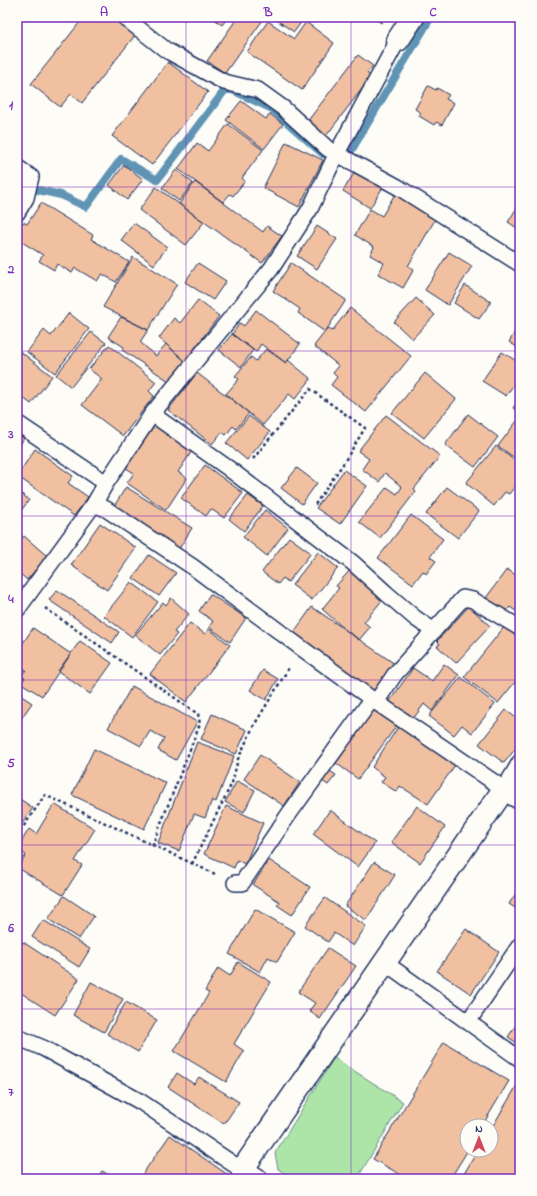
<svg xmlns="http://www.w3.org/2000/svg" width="537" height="1196" font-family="'Indie Flower',sans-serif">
  <rect width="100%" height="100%" fill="#fdfcf7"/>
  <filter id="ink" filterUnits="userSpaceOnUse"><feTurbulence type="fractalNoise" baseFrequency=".025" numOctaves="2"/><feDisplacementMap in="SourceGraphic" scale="8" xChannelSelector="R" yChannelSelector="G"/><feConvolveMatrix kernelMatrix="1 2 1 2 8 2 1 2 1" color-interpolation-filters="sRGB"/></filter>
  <g filter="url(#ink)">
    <path fill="#ade5a9" stroke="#648a84" d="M 334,1058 L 403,1102 L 357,1179 L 294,1179 L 278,1169 L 275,1153 Z"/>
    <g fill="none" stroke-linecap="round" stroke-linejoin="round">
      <path stroke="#6094b5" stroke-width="8" d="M 351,151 L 431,17
        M 38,190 L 61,195 L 86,207 L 121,159 L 157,180 L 225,90 L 232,90 L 272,109 L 323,154"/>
    </g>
    <path fill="#f1c0a1" stroke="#1b2f5e" d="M 84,17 L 114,17 L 136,34 L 82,103 L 71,94 L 60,107 L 31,84 Z
      M 212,17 L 228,17 L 222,25 Z
      M 238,17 L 265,17 L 225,73 L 207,61 Z
      M 272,17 L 305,17 L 294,32 Z
      M 373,17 L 385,17 L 381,23 Z
      M 268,21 L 294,39 L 306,22 L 334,43 L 302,90 L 247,52 Z
      M 358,55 L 373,66 L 367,73 L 371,77 L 326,136 L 307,122 Z
      M 168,62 L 208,92 L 152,165 L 112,136 Z
      M 428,86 L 436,90 L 437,88 L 449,95 L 446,99 L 454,103 L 442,125 L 436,122 L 434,125 L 419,116 L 421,113 L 415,109 Z
      M 241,101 L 266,119 L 270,114 L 283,124 L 264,149 L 226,120 Z
      M 228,124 L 263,150 L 242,178 L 245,181 L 233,196 L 230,194 L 223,202 L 178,169 L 197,143 L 208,151 Z
      M 286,142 L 323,160 L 299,207 L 263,188 Z
      M 124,165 L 143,179 L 127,200 L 109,185 Z
      M 176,170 L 193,183 L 179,201 L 162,188 Z
      M 356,170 L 383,187 L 370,208 L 343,191 Z
      M 195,182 L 263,232 L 267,226 L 282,236 L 262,263 L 179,204 Z
      M 156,187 L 204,222 L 186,245 L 139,210 Z
      M 395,194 L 436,218 L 408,266 L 414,269 L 403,288 L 378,274 L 384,263 L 370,255 L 374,247 L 355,235 L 370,209 L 382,216 Z
      M 41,203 L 93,235 L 91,239 L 129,262 L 116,282 L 102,274 L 97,281 L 75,268 L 72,273 L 57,264 L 54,270 L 39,261 L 43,255 L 17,239 L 17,231 L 23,222 L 27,224 Z
      M 520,203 L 520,230 L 508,222 Z
      M 134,223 L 167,247 L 154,265 L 121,240 Z
      M 317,226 L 337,239 L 317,269 L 297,256 Z
      M 449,252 L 472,266 L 448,305 L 425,290 Z
      M 133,257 L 177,284 L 148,330 L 103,307 Z
      M 198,263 L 226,281 L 213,300 L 185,282 Z
      M 291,263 L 346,300 L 325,332 L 298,313 L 300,309 L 273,291 Z
      M 465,285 L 491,302 L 479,319 L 454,303 Z
      M 416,298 L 435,315 L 412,339 L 394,322 Z
      M 198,300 L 219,316 L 185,361 L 159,338 L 174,318 L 180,323 Z
      M 350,308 L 411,356 L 366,412 L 331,385 L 337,377 L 333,373 L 339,366 L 314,346 L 328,328 L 332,331 Z
      M 256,310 L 300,344 L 286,363 L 261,344 L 256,352 L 232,334 L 240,323 L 244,326 Z
      M 69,313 L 89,329 L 55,373 L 27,352 L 44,330 L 51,336 Z
      M 121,317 L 148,330 L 140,342 L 156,356 L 166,344 L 185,361 L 169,381 L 122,350 L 124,347 L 108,337 Z
      M 520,324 L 520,349 L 509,342 Z
      M 91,332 L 106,343 L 71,387 L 56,375 Z
      M 232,334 L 253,350 L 241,367 L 219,350 Z
      M 109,345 L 156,382 L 149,391 L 154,396 L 123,436 L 82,405 L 102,379 L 89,369 Z
      M 17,349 L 52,376 L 31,404 L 17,393 Z
      M 266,349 L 286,363 L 288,360 L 311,379 L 295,399 L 289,394 L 263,425 L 226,394 L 239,379 L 235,376 L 251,357 L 256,361 Z
      M 502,352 L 518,362 L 514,368 L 520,372 L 520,375 L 506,396 L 482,381 Z
      M 197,373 L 249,413 L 236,429 L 233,426 L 226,435 L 222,432 L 212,444 L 168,410 Z
      M 425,373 L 456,399 L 424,438 L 392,413 Z
      M 520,397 L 520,413 L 513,408 Z
      M 468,414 L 498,437 L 475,467 L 445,445 Z
      M 386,415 L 440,456 L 414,489 L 416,491 L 380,538 L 359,522 L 387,487 L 397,494 L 402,487 L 385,473 L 379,482 L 362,469 L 369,459 L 358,451 Z
      M 249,416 L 270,432 L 247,460 L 226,443 Z
      M 517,421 L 520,424 L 519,461 L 498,446 Z
      M 155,425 L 192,451 L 178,472 L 187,478 L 166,510 L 127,483 L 134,473 L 126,468 Z
      M 17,434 L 24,438 L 17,450 Z
      M 496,446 L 520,465 L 520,480 L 509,494 L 505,492 L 494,506 L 466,483 Z
      M 35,449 L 73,476 L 68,483 L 88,497 L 74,516 L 17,476 Z
      M 205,465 L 243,493 L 224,518 L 211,509 L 206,516 L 181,498 Z
      M 297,468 L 317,483 L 302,504 L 281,488 Z
      M 344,470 L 367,486 L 340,524 L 316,508 Z
      M 126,487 L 192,528 L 179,549 L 113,508 Z
      M 447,487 L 479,511 L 458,538 L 426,514 Z
      M 17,490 L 29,500 L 17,516 Z
      M 248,495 L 263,506 L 244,531 L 229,519 Z
      M 265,510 L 288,528 L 267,556 L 243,537 Z
      M 411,515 L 443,539 L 430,557 L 436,561 L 426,574 L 423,571 L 413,584 L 378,558 Z
      M 100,523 L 136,548 L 107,590 L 71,565 Z
      M 24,536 L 47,556 L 27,580 L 17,571 L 17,544 Z
      M 289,537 L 311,553 L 288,582 L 283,578 L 278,584 L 262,572 Z
      M 318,552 L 338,568 L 312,600 L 292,585 Z
      M 149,555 L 176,573 L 159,596 L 133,578 Z
      M 507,569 L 520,578 L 520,614 L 510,607 L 506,612 L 486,598 Z
      M 350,570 L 384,598 L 364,622 L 370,627 L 359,640 L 348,632 L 322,609 L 339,588 L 336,586 Z
      M 131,582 L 158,602 L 132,637 L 104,616 Z
      M 57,590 L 119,632 L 112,643 L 49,600 Z
      M 210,594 L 246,618 L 230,642 L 209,627 L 213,621 L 199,611 Z
      M 171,598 L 189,614 L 174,632 L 177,634 L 160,655 L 135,635 L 163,602 L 166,605 Z
      M 469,606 L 490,626 L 456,663 L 437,646 L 440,644 L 437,641 Z
      M 312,607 L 395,664 L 376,692 L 292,635 Z
      M 190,623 L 205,634 L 209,629 L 230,645 L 186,702 L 150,674 Z
      M 504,627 L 520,639 L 520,676 L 498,703 L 464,677 Z
      M 33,628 L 71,654 L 42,696 L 21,683 L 25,678 L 21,676 L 26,670 L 17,664 L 17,652 Z
      M 80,641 L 112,663 L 90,694 L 58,671 Z
      M 444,664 L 459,675 L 432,711 L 424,704 L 413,719 L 389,702 L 413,668 L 432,681 Z
      M 263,670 L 278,679 L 266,700 L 250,690 Z
      M 461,677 L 495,704 L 472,733 L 462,725 L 454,735 L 429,716 Z
      M 132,686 L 197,722 L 176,760 L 158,750 L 164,738 L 150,731 L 141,746 L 108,728 Z
      M 17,693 L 32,703 L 18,723 L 17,722 Z
      M 372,707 L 397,725 L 358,779 L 333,761 Z
      M 506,710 L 520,721 L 520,743 L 504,763 L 479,744 Z
      M 212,714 L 247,730 L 236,754 L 201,739 Z
      M 398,727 L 455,765 L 428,804 L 400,786 L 397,792 L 381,782 L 385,777 L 372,767 Z
      M 197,742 L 234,756 L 216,802 L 212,800 L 205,818 L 194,814 L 179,851 L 158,843 Z
      M 94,749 L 166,783 L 144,829 L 72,795 Z
      M 260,755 L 300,782 L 284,806 L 244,779 Z
      M 325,768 L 336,775 L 328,785 L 318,778 Z
      M 237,781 L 255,790 L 244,812 L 225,802 Z
      M 17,797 L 33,808 L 17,831 Z
      M 54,804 L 95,829 L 75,861 L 82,865 L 63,895 L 18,868 L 26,855 L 17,849 L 29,829 L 36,834 Z
      M 226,806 L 263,823 L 245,864 L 237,860 L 234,868 L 204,854 Z
      M 417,806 L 445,827 L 420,863 L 391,842 Z
      M 330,810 L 375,843 L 358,867 L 313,834 Z
      M 269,860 L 310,887 L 292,915 L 277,905 L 280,902 L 253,885 Z
      M 374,862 L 395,875 L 366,920 L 345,906 Z
      M 520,887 L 520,911 L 509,904 Z
      M 64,896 L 94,916 L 79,939 L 48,919 Z
      M 325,898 L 366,926 L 353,946 L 334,933 L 328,942 L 305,926 Z
      M 255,909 L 295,932 L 277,962 L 268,957 L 260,972 L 229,954 Z
      M 17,915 L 21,918 L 17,925 Z
      M 43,920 L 90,949 L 79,967 L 32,937 Z
      M 466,929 L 499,952 L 471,994 L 437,971 Z
      M 23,942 L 79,979 L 55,1015 L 18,991 L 17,992 L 17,950 Z
      M 328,948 L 356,966 L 320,1019 L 309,1011 L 315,1003 L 298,992 Z
      M 238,962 L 271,982 L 234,1044 L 244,1051 L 226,1082 L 174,1051 L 209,993 L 205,991 L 218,968 L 230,976 Z
      M 91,982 L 123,999 L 104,1032 L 73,1015 Z
      M 126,1002 L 157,1020 L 138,1052 L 107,1034 Z
      M 520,1019 L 520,1045 L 508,1037 Z
      M 444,1042 L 509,1081 L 482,1126 L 467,1126 L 468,1150 L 450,1179 L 408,1179 L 373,1159 Z
      M 177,1073 L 194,1084 L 199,1077 L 239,1102 L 224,1124 L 168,1087 Z
      M 519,1082 L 520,1169 L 514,1179 L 461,1179 L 478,1150 L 491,1150 L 491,1129 Z
      M 170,1135 L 234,1179 L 139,1179 Z
      M 102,1171 L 116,1179 L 97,1179 Z"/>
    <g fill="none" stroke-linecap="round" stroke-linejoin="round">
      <defs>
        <path id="service" d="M 124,17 L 166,50 L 224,82 L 258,90 L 283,108 L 328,149 L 398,187 L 520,264
          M 17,167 L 31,177 L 26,198 L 17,213
          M 152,414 L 228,468 L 353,563 L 386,593 L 415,618 L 434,631
          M 17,423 L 106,483
          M 94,504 L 106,509 L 193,567 L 300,647 L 376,702 L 504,789 L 520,762
          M 17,610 L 94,504 L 106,483 L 152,414 L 271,269 L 310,209 L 337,153 L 398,40
          M 376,702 L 395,674 L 463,598 L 473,600 L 520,628
          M 235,883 L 242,883 L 289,814 L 372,699
          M 384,962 L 520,1059
          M 468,1022 L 520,945
          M 17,1037 L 43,1048 L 141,1102 L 242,1170"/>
        <path id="minor" d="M 398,40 L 413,17
          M 256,1179 L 242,1170 L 504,789 L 520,798"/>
      </defs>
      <use href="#service" stroke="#1b2f5e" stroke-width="18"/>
      <use href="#minor" stroke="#1b2f5e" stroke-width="25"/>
      <path stroke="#1b2f5e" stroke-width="2.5" stroke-dasharray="3 3" stroke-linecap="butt" d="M 253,459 L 310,389 L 365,428 L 343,464 L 314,506
        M 45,608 L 198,714 L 200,724 L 152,846
        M 17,836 L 45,795 L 215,874
        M 192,864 L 232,783 L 238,759 L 253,727 L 290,666"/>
      <use href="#service" stroke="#fdfcf7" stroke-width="15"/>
      <use href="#minor" stroke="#fdfcf7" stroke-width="22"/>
    </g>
  </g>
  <path fill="none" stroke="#7b2cbf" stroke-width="1" stroke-opacity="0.55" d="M 186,17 L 186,1179M 351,17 L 351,1179M 17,187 L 520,187M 17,351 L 520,351M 17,516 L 520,516M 17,680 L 520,680M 17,845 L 520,845M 17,1009 L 520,1009"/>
  <rect width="537" height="1196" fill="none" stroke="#fdfcf7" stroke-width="44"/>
  <g transform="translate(479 1138)"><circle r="19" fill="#fdfcf7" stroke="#a3aaba"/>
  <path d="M0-3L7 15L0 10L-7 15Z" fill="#d1495b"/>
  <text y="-6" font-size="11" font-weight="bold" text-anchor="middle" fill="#1b2f5e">N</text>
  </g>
  <rect x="22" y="22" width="493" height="1152" fill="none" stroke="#7b2cbf" stroke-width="1.5"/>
  <g font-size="13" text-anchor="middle" font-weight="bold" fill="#7b2cbf">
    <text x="104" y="16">A</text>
    <text x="268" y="16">B</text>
    <text x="433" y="16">C</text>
    <text x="11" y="109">1</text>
    <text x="11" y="273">2</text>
    <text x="11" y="438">3</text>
    <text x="11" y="603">4</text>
    <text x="11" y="767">5</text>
    <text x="11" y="932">6</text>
    <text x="11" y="1096">7</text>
  </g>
</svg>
